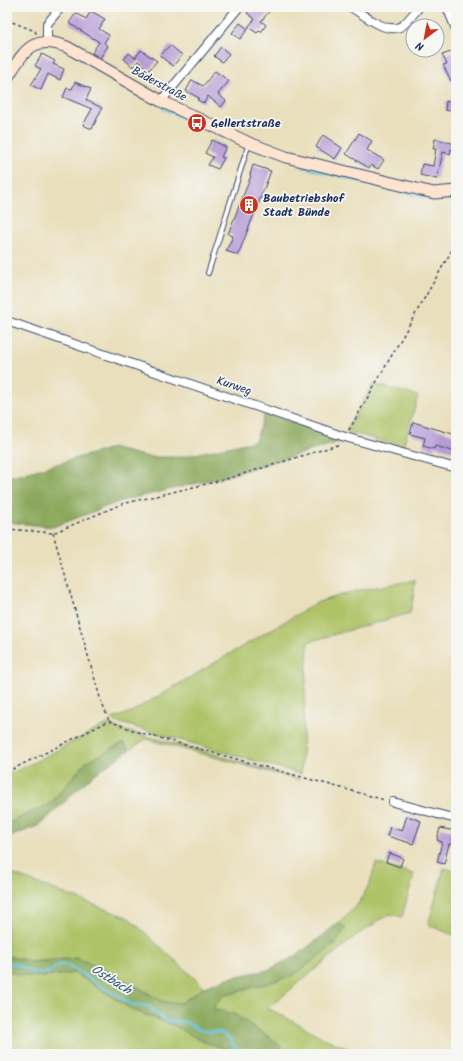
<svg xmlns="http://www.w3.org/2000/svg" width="463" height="1061" font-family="Kalam,sans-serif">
  <rect width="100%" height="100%" fill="#f6f6f2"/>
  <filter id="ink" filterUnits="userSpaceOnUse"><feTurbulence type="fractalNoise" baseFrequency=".025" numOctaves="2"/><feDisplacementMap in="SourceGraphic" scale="8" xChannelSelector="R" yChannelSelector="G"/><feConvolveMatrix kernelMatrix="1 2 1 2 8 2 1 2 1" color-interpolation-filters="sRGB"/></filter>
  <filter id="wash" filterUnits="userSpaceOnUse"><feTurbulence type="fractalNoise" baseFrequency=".012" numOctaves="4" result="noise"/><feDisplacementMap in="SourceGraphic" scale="16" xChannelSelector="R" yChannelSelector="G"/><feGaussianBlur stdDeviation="0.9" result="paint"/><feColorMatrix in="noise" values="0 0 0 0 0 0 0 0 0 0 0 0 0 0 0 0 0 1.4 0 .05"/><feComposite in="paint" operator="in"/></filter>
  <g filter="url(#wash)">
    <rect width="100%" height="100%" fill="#e9dfbc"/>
    <path fill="#aec266" stroke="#647862" d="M 373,384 L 418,396 L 403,447 L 346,431 Z
      M 415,580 L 414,593 L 410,613 L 308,642 L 301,774 L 113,721 L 112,719 L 131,712 L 318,602 L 355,591 Z
      M 109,724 L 123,730 L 211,753 L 300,780 L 146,739 L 129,750 L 124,743 L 86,762 L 51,803 L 7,824 L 7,775 L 25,767 L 105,725 Z
      M 376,863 L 414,874 L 402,917 L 389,914 L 357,935 L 268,1008 L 324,1038 L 361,1054 L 287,1054 L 275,1041 L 234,1014 L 212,1009 L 222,996 L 265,984 L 294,975 L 346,928 L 338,923 L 358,904 L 369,885 Z
      M 444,868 L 455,871 L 456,869 L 456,936 L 428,925 Z
      M 7,872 L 129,918 L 204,987 L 181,1003 L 164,1002 L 119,977 L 77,958 L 33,962 L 7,956 Z
      M 7,971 C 29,980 52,976 75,973 L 133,1010 L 175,1026 L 204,1042 L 228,1049 L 232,1054 L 7,1054 Z"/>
    <path fill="#8aa85b" stroke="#526c5c" d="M 265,413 L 346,440 L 223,477 L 121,501 L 53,527 L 7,522 L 7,476 L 15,476 L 112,448 L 148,457 L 181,457 L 255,441 Z
      M 123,743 L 129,750 L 92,776 L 40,825 L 7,838 L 7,824 L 51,803 L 86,762 Z
      M 338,923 L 346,928 L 335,944 L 294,975 L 265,984 L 222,996 L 213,1009 L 234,1014 L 275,1041 L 287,1054 L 232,1054 L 228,1049 L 204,1042 L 175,1026 L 133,1010 L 75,973 C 52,976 29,980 7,971 L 7,956 L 33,962 L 77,958 L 119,977 L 164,1002 L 181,1003 L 204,987 L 228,978 L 268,970 L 299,954 Z"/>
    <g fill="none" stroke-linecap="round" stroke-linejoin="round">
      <path stroke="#63c4e1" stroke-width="2.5" d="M 115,81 L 138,94
        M 163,108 L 206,129
        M 215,133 L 223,137
        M 303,167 L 423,197 L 456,201
        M 7,963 L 16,964 L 36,974 L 47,973 L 61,964 L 70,967 L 81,973 L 102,987 L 119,996 L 132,1005 L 148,1006 L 166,1021 L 185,1022 L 202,1031 L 220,1032 L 230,1039 L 234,1046 L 241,1054"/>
    </g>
    <g id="blocks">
      <path fill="#b79bd5" d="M 252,7 L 273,7 L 261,21 L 266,25 L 261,32 L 260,30 L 257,33 L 248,27 L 255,19 L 247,13 Z
        M 91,11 L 105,19 L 99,29 L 109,35 L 104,43 L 108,46 L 100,58 L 92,53 L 99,42 L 69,23 L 76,13 L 86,19 Z
        M 240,23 L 248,29 L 240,39 L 232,33 Z
        M 170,45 L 182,55 L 173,66 L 160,56 Z
        M 221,47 L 229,54 L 222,62 L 214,56 Z
        M 141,50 L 157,61 L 149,70 L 138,61 L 133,67 L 124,59 L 129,53 L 135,58 Z
        M 454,51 L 456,56 L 456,79 L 451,81 L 443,65 L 447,64 L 442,55 Z
        M 42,54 L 55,61 L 53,64 L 64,69 L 60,80 L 48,74 L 41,90 L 31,85 L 41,69 L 35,66 Z
        M 215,71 L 229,81 L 218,94 L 226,101 L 221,107 L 208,96 L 204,103 L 197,100 L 199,98 L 186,91 L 192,80 L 203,86 Z
        M 75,82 L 91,89 L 86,100 L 102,108 L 92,129 L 83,125 L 92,109 L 63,97 L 67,88 L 72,89 Z
        M 446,101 L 456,104 L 456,112 L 445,110 Z
        M 359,133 L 372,141 L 367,150 L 384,160 L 378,169 L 371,165 L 369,168 L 346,154 Z
        M 323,135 L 342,148 L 335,159 L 316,147 Z
        M 435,139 L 456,144 L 456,150 L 451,149 L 450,154 L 443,152 L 437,179 L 420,175 L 422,164 L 433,166 L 436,149 L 433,149 Z
        M 212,140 L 226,147 L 221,157 L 224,158 L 218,169 L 208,165 L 213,157 L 205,153 Z
        M 253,165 L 271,171 L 238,255 L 226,251 L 233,236 L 228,234 L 251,176 L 250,175 Z
        M 413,422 L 456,435 L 456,452 L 435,446 L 434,449 L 423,446 L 425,438 L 410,434 Z
        M 407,816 L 421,821 L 413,844 L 387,836 L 390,827 L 402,831 Z
        M 440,828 L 455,831 L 451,844 L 449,844 L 444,864 L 437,862 L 442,842 L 437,840 Z
        M 389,853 L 403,858 L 400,867 L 386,862 Z"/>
    </g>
  </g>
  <g filter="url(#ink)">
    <use href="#blocks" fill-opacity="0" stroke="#3a496c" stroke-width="1"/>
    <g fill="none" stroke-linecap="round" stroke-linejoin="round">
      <defs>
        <path id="lane" d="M 208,273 L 249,143"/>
        <path id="street" d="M 351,7 C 364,15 387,35 402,26 C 408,21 414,13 419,7
          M 447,7 L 456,29
          M 47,41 L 47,24 L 61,7
          M 161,101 L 239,7
          M 7,321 L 345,437 L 456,468
          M 393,802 L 456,819"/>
        <path id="secondary" d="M 7,78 C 24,52 32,33 67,47 L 161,101 L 249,143 L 286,157 L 421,190 L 434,193 L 456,191"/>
      </defs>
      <use href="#lane" stroke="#3a496c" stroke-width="6"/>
      <use href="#street" stroke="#3a496c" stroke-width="10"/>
      <use href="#secondary" stroke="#3a496c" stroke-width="13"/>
      <path stroke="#3a496c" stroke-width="1.5" stroke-dasharray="3 3" stroke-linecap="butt" d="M 7,20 L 35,31 L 37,35
        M 349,430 L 456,243
        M 7,529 L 53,533 L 122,504 L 223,480 L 341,444
        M 53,533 L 101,701 L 109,721
        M 7,772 L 109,721 L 138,732 L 385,800"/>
      <use href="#lane" stroke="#fff" stroke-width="4"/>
      <use href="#street" stroke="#fff" stroke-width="8"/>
      <use href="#secondary" stroke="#fde4d0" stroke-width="11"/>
    </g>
  </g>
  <defs>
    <symbol id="bus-disc" viewBox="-11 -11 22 22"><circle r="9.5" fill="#c8321e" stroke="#f6f6f2"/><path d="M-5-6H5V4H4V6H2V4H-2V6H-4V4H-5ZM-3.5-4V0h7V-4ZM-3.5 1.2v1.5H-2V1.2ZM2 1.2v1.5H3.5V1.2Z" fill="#fff"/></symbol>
    <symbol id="building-disc" viewBox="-11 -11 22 22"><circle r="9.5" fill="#c8321e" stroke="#f6f6f2"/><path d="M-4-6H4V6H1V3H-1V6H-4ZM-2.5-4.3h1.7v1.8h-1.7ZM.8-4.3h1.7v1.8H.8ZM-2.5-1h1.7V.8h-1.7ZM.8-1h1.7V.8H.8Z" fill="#fff"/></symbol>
  </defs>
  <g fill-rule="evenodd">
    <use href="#bus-disc" x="186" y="112" width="22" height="22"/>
    <use href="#building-disc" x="238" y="194" width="22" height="22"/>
  </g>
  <g text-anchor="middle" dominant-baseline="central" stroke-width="3.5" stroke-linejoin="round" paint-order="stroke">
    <g font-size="12" fill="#1b2f5e" stroke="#f6f6f2">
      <text transform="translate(159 84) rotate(28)">Bäderstraße</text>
      <text transform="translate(234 386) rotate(19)">Kurweg</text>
    </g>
    <g font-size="12" font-weight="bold" fill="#1b2f5e" stroke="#f6f6f2" text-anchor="start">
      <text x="211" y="123">Gellertstraße</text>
      <text x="263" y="198">Baubetriebshof<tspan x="263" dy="14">Stadt Bünde</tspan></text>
    </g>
    <g font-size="13" font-style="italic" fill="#2d547f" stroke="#f6f6f2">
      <text transform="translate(111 980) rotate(32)">Ostbach</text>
    </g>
  </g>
  <rect width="463" height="1061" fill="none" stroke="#f6f6f2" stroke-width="24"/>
  <g transform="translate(425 38) rotate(212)"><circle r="19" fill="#f6f6f2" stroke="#9ea6b7"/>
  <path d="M0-3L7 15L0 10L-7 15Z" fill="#c8321e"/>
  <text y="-6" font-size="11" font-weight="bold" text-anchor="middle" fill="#1b2f5e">N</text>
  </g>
</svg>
